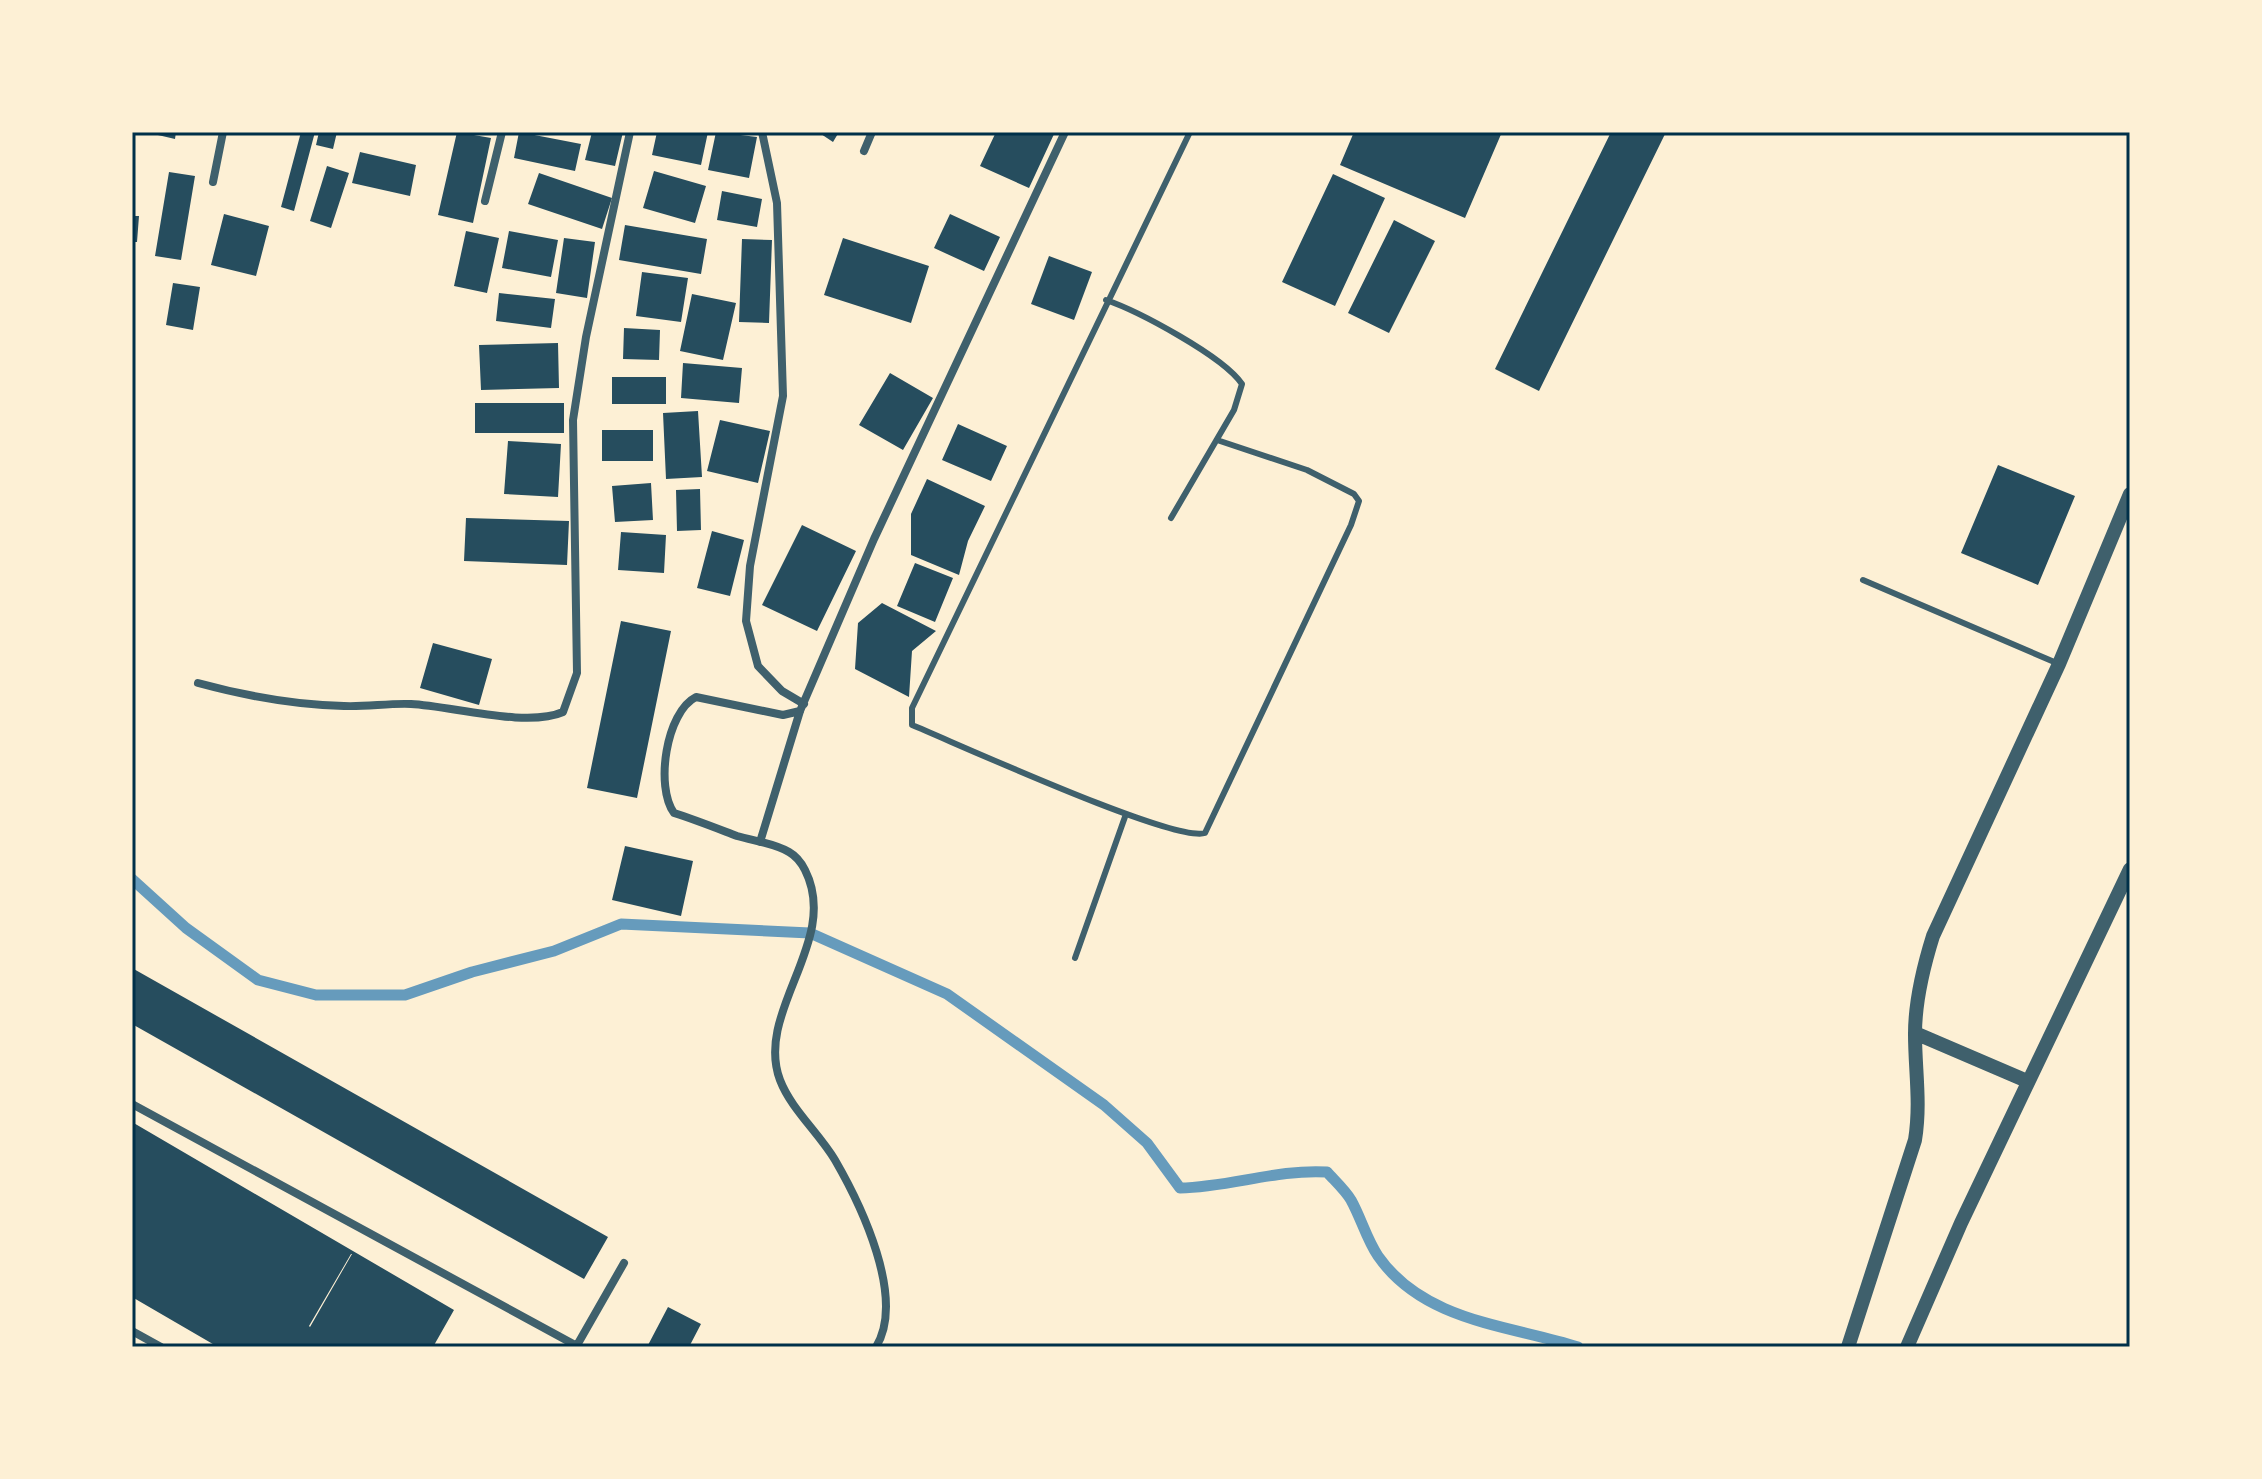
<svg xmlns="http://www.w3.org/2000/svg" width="2262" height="1479" font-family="'Nunito Sans',sans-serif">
  <rect width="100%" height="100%" fill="#fdf0d5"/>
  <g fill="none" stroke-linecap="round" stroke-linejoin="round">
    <path stroke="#669bbc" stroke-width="11" d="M 132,879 L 186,928 L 258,980 L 316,995 L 405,995 L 472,972 L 554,951 L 621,924 L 810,933 L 947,994 L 1104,1105 L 1147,1143 L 1180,1188 C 1230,1187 1277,1169 1327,1172 C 1335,1181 1345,1190 1351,1200 C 1361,1218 1367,1240 1378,1256 C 1424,1322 1509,1325 1578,1347"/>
  </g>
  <path fill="#264d5e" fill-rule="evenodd" d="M 145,132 L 176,132 L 175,139 Z
    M 301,132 L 315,132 L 294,211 L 281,207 Z
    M 319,132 L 337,132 L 333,149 L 316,145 Z
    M 457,132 L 491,138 L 473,223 L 438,215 Z
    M 519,132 L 581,144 L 575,171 L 514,158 Z
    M 592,132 L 623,132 L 615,166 L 585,160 Z
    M 657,132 L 708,132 L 701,165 L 652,155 Z
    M 716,132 L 757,137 L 749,178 L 708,170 Z
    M 818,132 L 839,132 L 833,142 Z
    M 996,132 L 1055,132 L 1029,188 L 980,166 Z
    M 1354,132 L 1502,132 L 1465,218 L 1340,165 Z
    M 1611,132 L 1666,132 L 1539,391 L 1495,369 Z
    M 360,152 L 416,165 L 410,196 L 352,183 Z
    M 327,166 L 349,173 L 331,228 L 310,221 Z
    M 654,171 L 706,186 L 695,223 L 643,208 Z
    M 169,172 L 195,176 L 181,260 L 155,256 Z
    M 539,173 L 612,198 L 602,229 L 528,204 Z
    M 1333,174 L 1385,198 L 1335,306 L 1282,282 Z
    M 722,191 L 762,199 L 757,227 L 717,220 Z
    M 224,214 L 269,226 L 256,276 L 211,265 Z
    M 950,214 L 1000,237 L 984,271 L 934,248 Z
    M 132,216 L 139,216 L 137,242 L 132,242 Z
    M 1394,220 L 1435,241 L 1389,333 L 1348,313 Z
    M 625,225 L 707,239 L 701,274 L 619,260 Z
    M 466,231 L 499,238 L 487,293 L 454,286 Z
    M 509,231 L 558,240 L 551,277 L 502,268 Z
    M 564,238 L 595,242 L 587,298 L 556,293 Z
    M 843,238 L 929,266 L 911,323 L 824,295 Z
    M 742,239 L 772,240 L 769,323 L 739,322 Z
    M 1049,256 L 1092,272 L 1074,320 L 1031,304 Z
    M 642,272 L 688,278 L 681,322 L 636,316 Z
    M 173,283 L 200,287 L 193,330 L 166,325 Z
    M 499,293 L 555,299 L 551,328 L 496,321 Z
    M 692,294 L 736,303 L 723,360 L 680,351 Z
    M 624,328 L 660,330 L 659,360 L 623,359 Z
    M 558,343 L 559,388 L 481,390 L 479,345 Z
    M 683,363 L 742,368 L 739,403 L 681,398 Z
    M 890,373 L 933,398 L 903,450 L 859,425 Z
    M 612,377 L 666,377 L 666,404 L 612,404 Z
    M 475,403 L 564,403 L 564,433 L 475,433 Z
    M 698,411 L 702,477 L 666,479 L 663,413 Z
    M 720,420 L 770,431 L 758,483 L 707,471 Z
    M 958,424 L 1007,446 L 991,481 L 942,460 Z
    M 602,430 L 653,430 L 653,461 L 602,461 Z
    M 508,441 L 561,444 L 558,497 L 504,494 Z
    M 1998,465 L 2075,496 L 2038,585 L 1961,553 Z
    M 927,479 L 985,506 L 968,541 L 959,575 L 911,555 L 911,514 Z
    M 651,483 L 653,520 L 615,522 L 612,486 Z
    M 700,489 L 701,530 L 677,531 L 676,490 Z
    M 466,518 L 569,521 L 567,565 L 464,561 Z
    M 802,525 L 856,551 L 817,631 L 762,605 Z
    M 712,531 L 744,540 L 730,596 L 697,588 Z
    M 621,532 L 666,535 L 664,573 L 618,570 Z
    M 915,563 L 953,578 L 935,622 L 897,606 Z
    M 882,603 L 936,631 L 912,651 L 909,697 L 855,669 L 858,623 Z
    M 621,621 L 671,631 L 637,798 L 587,788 Z
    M 433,643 L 492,659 L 479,705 L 420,688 Z
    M 625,846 L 693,861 L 681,916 L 612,900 Z
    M 132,968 L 608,1237 L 584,1279 L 132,1024 Z
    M 132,1122 L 454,1310 L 433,1347 L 218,1347 L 132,1297 ZM 351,1254 L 352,1254 L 310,1327 L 309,1326 Z
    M 668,1307 L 701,1324 L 689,1347 L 647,1347 Z"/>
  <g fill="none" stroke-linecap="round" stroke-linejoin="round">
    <path stroke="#3f606c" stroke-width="6" d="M 1190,132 L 912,708 L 912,725 C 956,743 1174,843 1205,833 L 1351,525 L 1359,501 L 1354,494 L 1307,470 L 1217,440
      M 1106,300 C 1138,311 1223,356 1242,384 L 1234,410 L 1171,518
      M 1863,580 L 2059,664
      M 1075,958 L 1126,814"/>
    <path stroke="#3f606c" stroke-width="8" d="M 762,132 L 777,203 L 783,396 L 750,566 L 746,621 L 758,666 L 782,691 L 804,704
      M 864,151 L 872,132
      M 213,182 L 223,132
      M 485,201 L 502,132
      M 198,683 C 246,696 294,705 344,706 C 366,707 389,703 411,704 C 452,706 527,728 563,712 L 577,673 L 573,420 L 586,337 L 630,132
      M 800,711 L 783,715 L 696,697 C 666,712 655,787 674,813 C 696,820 716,828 737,836 C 754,841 774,843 789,852 C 796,856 801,862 805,870 C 841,941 754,1011 780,1080 C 791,1109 819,1133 835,1160 C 861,1205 906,1298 876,1347
      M 760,842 L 800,711 L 874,539 L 1065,132
      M 132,1104 L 577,1346
      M 132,1331 L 161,1347
      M 576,1347 L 624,1263"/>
    <path stroke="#3f606c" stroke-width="14" d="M 1915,1033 L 2027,1081
      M 1848,1347 L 1915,1140 C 1921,1103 1915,1070 1915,1034 C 1915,1000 1923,968 1933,936 L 2059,664 L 2130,494
      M 1907,1347 L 1961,1223 L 2130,869"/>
  </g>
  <rect width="2262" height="1479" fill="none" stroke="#fdf0d5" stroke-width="268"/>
  <rect x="134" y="134" width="1994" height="1211" fill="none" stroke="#003049" stroke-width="3"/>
</svg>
